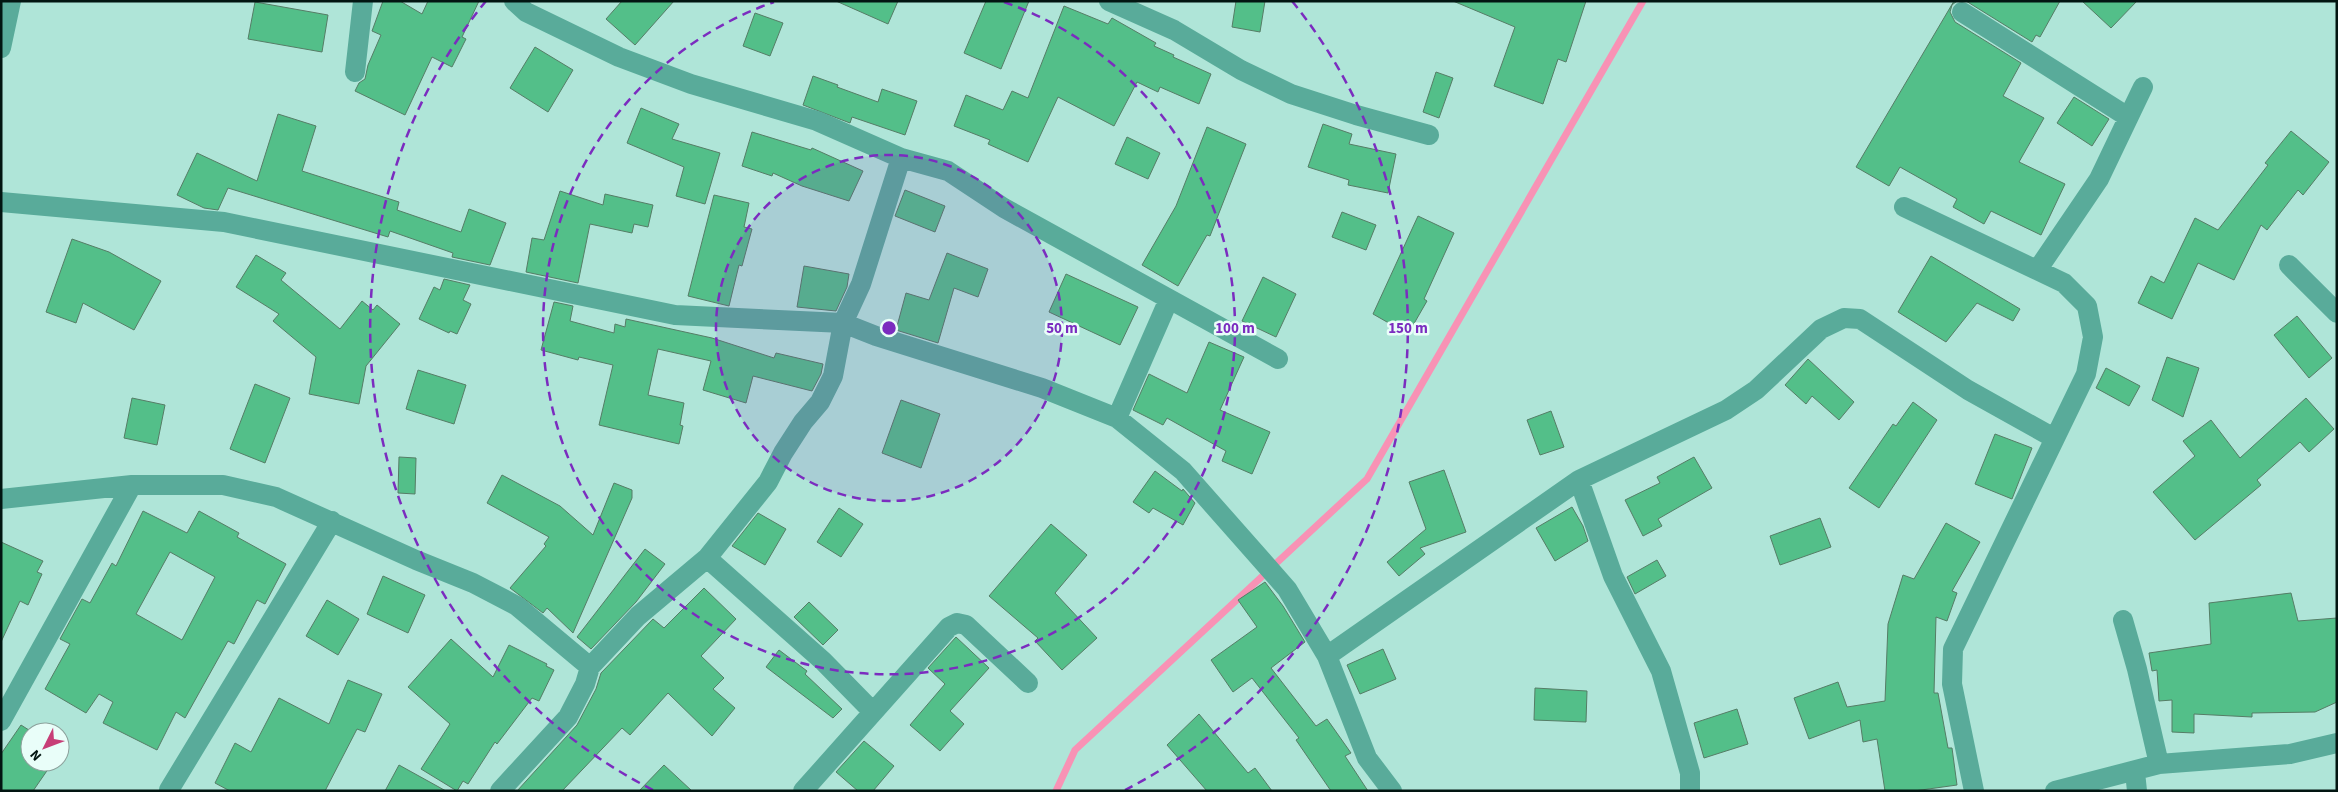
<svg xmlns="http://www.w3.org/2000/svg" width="2338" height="792" font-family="'Source Sans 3',sans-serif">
  <rect width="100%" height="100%" fill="#afe5d8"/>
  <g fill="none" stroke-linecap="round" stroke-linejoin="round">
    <path stroke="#f892b5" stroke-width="7" d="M 1056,791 L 1075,750 L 1367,479 L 1643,1"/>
  </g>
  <path fill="#53bf89" stroke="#557d66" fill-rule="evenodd" d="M 383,1 L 400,1 L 422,14 L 428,1 L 479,1 L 462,37 L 466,39 L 452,67 L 432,57 L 405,115 L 355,91 L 359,83 L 365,79 L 368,65 L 381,35 L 372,31 Z
    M 622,1 L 674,1 L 635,45 L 606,19 Z
    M 836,1 L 898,1 L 888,24 Z
    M 986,1 L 1029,1 L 1001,69 L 964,53 Z
    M 1236,1 L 1265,1 L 1260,32 L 1232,27 Z
    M 1453,1 L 1586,1 L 1566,62 L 1558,59 L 1543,104 L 1494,86 L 1515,27 Z
    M 1954,1 L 1957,1 L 1952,5 L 1950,12 L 1955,22 L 2021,63 L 2003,96 L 2044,118 L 2019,162 L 2065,184 L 2041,235 L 1991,211 L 1984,224 L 1953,207 L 1957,199 L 1900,167 L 1889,186 L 1856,167 Z
    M 1966,1 L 2060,1 L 2040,37 L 2036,35 L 2032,42 Z
    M 2082,1 L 2137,1 L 2111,28 Z
    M 255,2 L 328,15 L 322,52 L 248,39 Z
    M 1064,6 L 1108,24 L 1112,18 L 1156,43 L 1154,46 L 1174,55 L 1173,57 L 1211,74 L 1199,104 L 1160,87 L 1158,92 L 1137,82 L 1114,126 L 1058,97 L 1028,162 L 988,144 L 990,140 L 954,126 L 966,95 L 1003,110 L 1012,91 L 1028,98 Z
    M 755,13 L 783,23 L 770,56 L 743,46 Z
    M 535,47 L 573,70 L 548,112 L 510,88 Z
    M 1436,72 L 1453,78 L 1439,118 L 1423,112 Z
    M 813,76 L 838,85 L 837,87 L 878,102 L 882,89 L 917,101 L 905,135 L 852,117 L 850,123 L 803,105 Z
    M 2074,97 L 2109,119 L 2092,146 L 2057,123 Z
    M 641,108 L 679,124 L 672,139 L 720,153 L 705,204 L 676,196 L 684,167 L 627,143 Z
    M 278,114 L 316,126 L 302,171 L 399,202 L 397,210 L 461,232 L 469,209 L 506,223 L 490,265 L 452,257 L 453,253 L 390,231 L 388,237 L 228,188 L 218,210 L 204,208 L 177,195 L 197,153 L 257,181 Z
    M 1323,124 L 1352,134 L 1349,144 L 1396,154 L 1388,193 L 1348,185 L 1349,180 L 1308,167 Z
    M 1207,127 L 1246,144 L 1210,236 L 1207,235 L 1178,286 L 1142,265 L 1176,206 Z
    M 2291,131 L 2329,162 L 2303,195 L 2298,190 L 2267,230 L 2261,225 L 2234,280 L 2198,263 L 2172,319 L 2138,303 L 2151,276 L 2164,283 L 2195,218 L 2218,230 L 2268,165 L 2265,163 Z
    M 752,132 L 811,150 L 812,148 L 863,171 L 849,201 L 802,186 L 773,173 L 772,176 L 742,166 Z
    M 1127,137 L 1160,153 L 1148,179 L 1115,164 Z
    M 905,190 L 945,206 L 935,232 L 895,216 Z
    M 560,191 L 603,205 L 605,194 L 653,205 L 648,227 L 634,224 L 632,233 L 590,224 L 578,283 L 526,272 L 532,238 L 544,240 Z
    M 714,195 L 749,203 L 744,227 L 752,229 L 742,266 L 739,265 L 729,306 L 688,296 Z
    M 1342,212 L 1376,225 L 1366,250 L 1332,237 Z
    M 1418,216 L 1454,233 L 1424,299 L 1427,301 L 1408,334 L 1373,314 Z
    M 72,239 L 109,252 L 161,281 L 134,330 L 83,303 L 76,323 L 46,312 Z
    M 947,253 L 988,269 L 978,297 L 954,288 L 938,343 L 896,330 L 906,293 L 929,300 Z
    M 256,255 L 286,273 L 281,280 L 340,329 L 362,301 L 373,310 L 377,305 L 400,324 L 366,366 L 359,404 L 309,394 L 316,357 L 273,321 L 279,314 L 236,287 Z
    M 1931,256 L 2020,309 L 2013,321 L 1977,303 L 1946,342 L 1898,312 Z
    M 804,266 L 849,274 L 847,287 L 836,311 L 797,307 Z
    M 1066,274 L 1138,307 L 1120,345 L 1049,312 Z
    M 1263,277 L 1296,294 L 1276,337 L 1242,321 Z
    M 444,279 L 470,285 L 463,300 L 471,304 L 457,334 L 450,331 L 449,333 L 419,319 L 434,287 L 440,290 Z
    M 554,302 L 573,306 L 570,321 L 614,333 L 615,324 L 625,327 L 626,319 L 712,338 L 774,358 L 776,353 L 823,364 L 821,374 L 812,391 L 753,376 L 746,403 L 703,390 L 711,361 L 658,349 L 648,395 L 684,403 L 680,425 L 683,426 L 679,444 L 599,425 L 613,365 L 579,357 L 578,360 L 541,350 Z
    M 2297,316 L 2332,358 L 2309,378 L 2274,335 Z
    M 1209,342 L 1244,357 L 1220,410 L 1270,432 L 1252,474 L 1222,461 L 1226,451 L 1167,418 L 1163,425 L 1133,410 L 1149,374 L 1187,393 Z
    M 2167,357 L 2199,368 L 2183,417 L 2152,400 Z
    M 1808,359 L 1854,402 L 1839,420 L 1812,396 L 1806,404 L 1785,385 Z
    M 2106,368 L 2140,386 L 2129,406 L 2096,388 Z
    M 418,370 L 466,385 L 454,424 L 406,409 Z
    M 255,384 L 290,398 L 265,463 L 230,449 Z
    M 132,398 L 165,405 L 157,445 L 124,438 Z
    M 2306,398 L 2334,429 L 2309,452 L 2300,442 L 2257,480 L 2261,485 L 2195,540 L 2153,492 L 2195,456 L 2183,441 L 2211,420 L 2240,458 Z
    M 901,400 L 940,414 L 921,468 L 882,453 Z
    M 1913,402 L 1937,420 L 1879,508 L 1849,488 L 1893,424 L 1896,426 Z
    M 1551,411 L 1564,447 L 1540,455 L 1527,420 Z
    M 1995,434 L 2032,448 L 2012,499 L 1975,484 Z
    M 399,457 L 416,458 L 415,494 L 398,493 Z
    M 1694,457 L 1712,488 L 1658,519 L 1662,526 L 1643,536 L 1625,500 L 1660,483 L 1657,477 Z
    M 1444,470 L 1466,532 L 1420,548 L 1425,554 L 1399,576 L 1387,562 L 1426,529 L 1409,482 Z
    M 1155,471 L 1182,491 L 1183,489 L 1195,503 L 1183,525 L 1153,508 L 1149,513 L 1133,502 Z
    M 502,475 L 560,506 L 593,535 L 614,483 L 632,490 L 632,498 L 573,633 L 547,608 L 543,613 L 510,588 L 546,546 L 544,544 L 549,537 L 487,503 Z
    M 1572,507 L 1583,526 L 1588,541 L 1555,561 L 1536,528 Z
    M 839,508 L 863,524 L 841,557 L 817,542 Z
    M 143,511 L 187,533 L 199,511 L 239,533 L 237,537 L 286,564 L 265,604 L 257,600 L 234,644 L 228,641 L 185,718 L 176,712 L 157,750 L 103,723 L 113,702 L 99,694 L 86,713 L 45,689 L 70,644 L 60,639 L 82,599 L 90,603 L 112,563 L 116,566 ZM 170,552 L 215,577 L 182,640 L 136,614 Z
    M 758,513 L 786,529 L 765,565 L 732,546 Z
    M 1820,518 L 1831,547 L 1780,565 L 1770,536 Z
    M 1946,523 L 1980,542 L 1952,591 L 1957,593 L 1947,621 L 1936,617 L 1934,693 L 1938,693 L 1948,748 L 1952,748 L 1957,785 L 1914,791 L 1885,791 L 1877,739 L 1863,742 L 1860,720 L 1809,739 L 1794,698 L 1838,682 L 1847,707 L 1885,701 L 1888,624 L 1903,575 L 1914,579 Z
    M 1051,524 L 1087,555 L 1055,593 L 1097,638 L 1062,670 L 1035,641 L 1038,638 L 989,596 Z
    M 1,542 L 43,561 L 37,572 L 42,574 L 28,605 L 20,601 L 1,642 Z
    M 645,549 L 665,564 L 636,602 L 591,649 L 577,637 Z
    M 1657,560 L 1666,576 L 1635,594 L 1627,577 Z
    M 383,576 L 425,595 L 408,633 L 367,614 Z
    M 1265,582 L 1283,606 L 1305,642 L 1271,668 L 1316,726 L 1327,719 L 1351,753 L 1345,756 L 1368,791 L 1331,791 L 1296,740 L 1299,738 L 1252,678 L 1233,692 L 1211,660 L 1257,627 L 1238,600 Z
    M 704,588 L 736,619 L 701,656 L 724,678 L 713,689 L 735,708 L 712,736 L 668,693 L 630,735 L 622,728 L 562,791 L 517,791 L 577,725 L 596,689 L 601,673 L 653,619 L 664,628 Z
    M 2291,593 L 2298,621 L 2337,618 L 2337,702 L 2315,712 L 2252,713 L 2252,717 L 2194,714 L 2194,733 L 2172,732 L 2172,700 L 2159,701 L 2157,670 L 2152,671 L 2149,653 L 2211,644 L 2209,603 Z
    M 327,600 L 359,619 L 338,655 L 306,636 Z
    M 809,602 L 838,630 L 823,645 L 794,617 Z
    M 956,637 L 989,668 L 950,711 L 964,724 L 940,751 L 910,725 L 945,684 L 928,668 Z
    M 451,639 L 493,677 L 509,645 L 547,664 L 546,666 L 554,670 L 539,701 L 532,698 L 497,744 L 495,742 L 468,784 L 463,781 L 457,791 L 421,769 L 450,724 L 408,687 Z
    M 1383,649 L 1396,679 L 1360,694 L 1347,665 Z
    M 779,650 L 807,671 L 805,674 L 842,709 L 833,718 L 766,667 Z
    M 348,680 L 382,694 L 365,732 L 357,729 L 325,791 L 230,791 L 215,783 L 235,743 L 251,752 L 279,698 L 329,724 Z
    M 1535,688 L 1587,691 L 1586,722 L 1534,720 Z
    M 1737,709 L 1748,744 L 1704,758 L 1694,723 Z
    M 1199,714 L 1248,773 L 1255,768 L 1272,791 L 1207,791 L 1167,745 Z
    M 21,725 L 32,732 L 30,762 L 53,762 L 33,791 L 1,791 L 1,754 Z
    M 864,741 L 894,766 L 873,791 L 858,791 L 836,772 Z
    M 399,765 L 446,791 L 385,791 Z
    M 664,765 L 692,791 L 639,791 Z"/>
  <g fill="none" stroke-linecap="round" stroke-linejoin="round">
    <path stroke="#59ab9a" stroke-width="20" d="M 514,1 L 526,12 L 619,57 L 691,84 L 817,121 L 901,158 L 948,171 L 1004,208 L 1278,359
      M 1109,1 L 1174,30 L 1241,70 L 1291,94 L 1356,115 L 1429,135
      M 1962,12 L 2128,117
      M 1,48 L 11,1
      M 355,72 L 363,1
      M 1,202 L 224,222 L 675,315 L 843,323 L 876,336 L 1042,388 L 1117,418 L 1183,471 L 1287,589 L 1327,656 L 1367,758 L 1392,791
      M 1904,207 L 2064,283 L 2087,306 L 2093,337 L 2086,374 L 1953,649 L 1952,684 L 1974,791
      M 2289,265 L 2337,313
      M 2038,269 L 2099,179 L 2143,87
      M 1117,418 L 1169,299
      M 1579,480 L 1613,576 L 1661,671 L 1690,773 L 1690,791
      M 1,499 L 132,485 L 223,485 L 276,497 L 416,560 L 473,583 L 517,606 L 590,667
      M 707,558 L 823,661 L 872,711
      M 2123,620 L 2137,669 L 2159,764
      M 1327,656 L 1579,480 L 1726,410 L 1756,390 L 1821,329 L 1844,318 L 1860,319 L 1968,390 L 2054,438
      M 1,721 L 132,485
      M 2135,772 L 2137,791
      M 169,790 L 332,521
      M 500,791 L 568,717 L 585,684 L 590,667 L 638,616 L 707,558 L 768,482 L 783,453 L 803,422 L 820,402 L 833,376 L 843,323 L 861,284 L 901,158
      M 803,791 L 949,627 L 957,623 L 966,625 L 1028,683
      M 2055,791 L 2159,764 L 2290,754 L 2337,743"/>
  </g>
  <circle cx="889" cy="328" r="173" fill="#7b2cbf" fill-opacity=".12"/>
  <g fill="none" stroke="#7b2cbf" stroke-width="2.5" stroke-dasharray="9 6">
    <circle cx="889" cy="328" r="173"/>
    <path d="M1004 2A346 346 0 1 1 774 2"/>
    <path d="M653 790A519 519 0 0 1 486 1M1292 1A519 519 0 0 1 1125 790"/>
  </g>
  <circle cx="889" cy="328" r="8" fill="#7b2cbf" stroke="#e9fef9" stroke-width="2.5"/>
  <g font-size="15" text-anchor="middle" font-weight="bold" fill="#7b2cbf" stroke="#e9fef9" stroke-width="5" stroke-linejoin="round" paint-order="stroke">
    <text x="1062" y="333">50 m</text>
    <text x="1235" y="333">100 m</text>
    <text x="1408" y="333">150 m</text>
  </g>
  <rect width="2338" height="792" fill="none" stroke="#021511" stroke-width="5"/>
  <g transform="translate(45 747) rotate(228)"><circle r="24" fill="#e9fef9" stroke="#8da19c"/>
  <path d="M0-4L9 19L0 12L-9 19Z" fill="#c73e77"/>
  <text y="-8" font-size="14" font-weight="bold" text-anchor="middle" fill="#021511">N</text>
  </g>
</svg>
